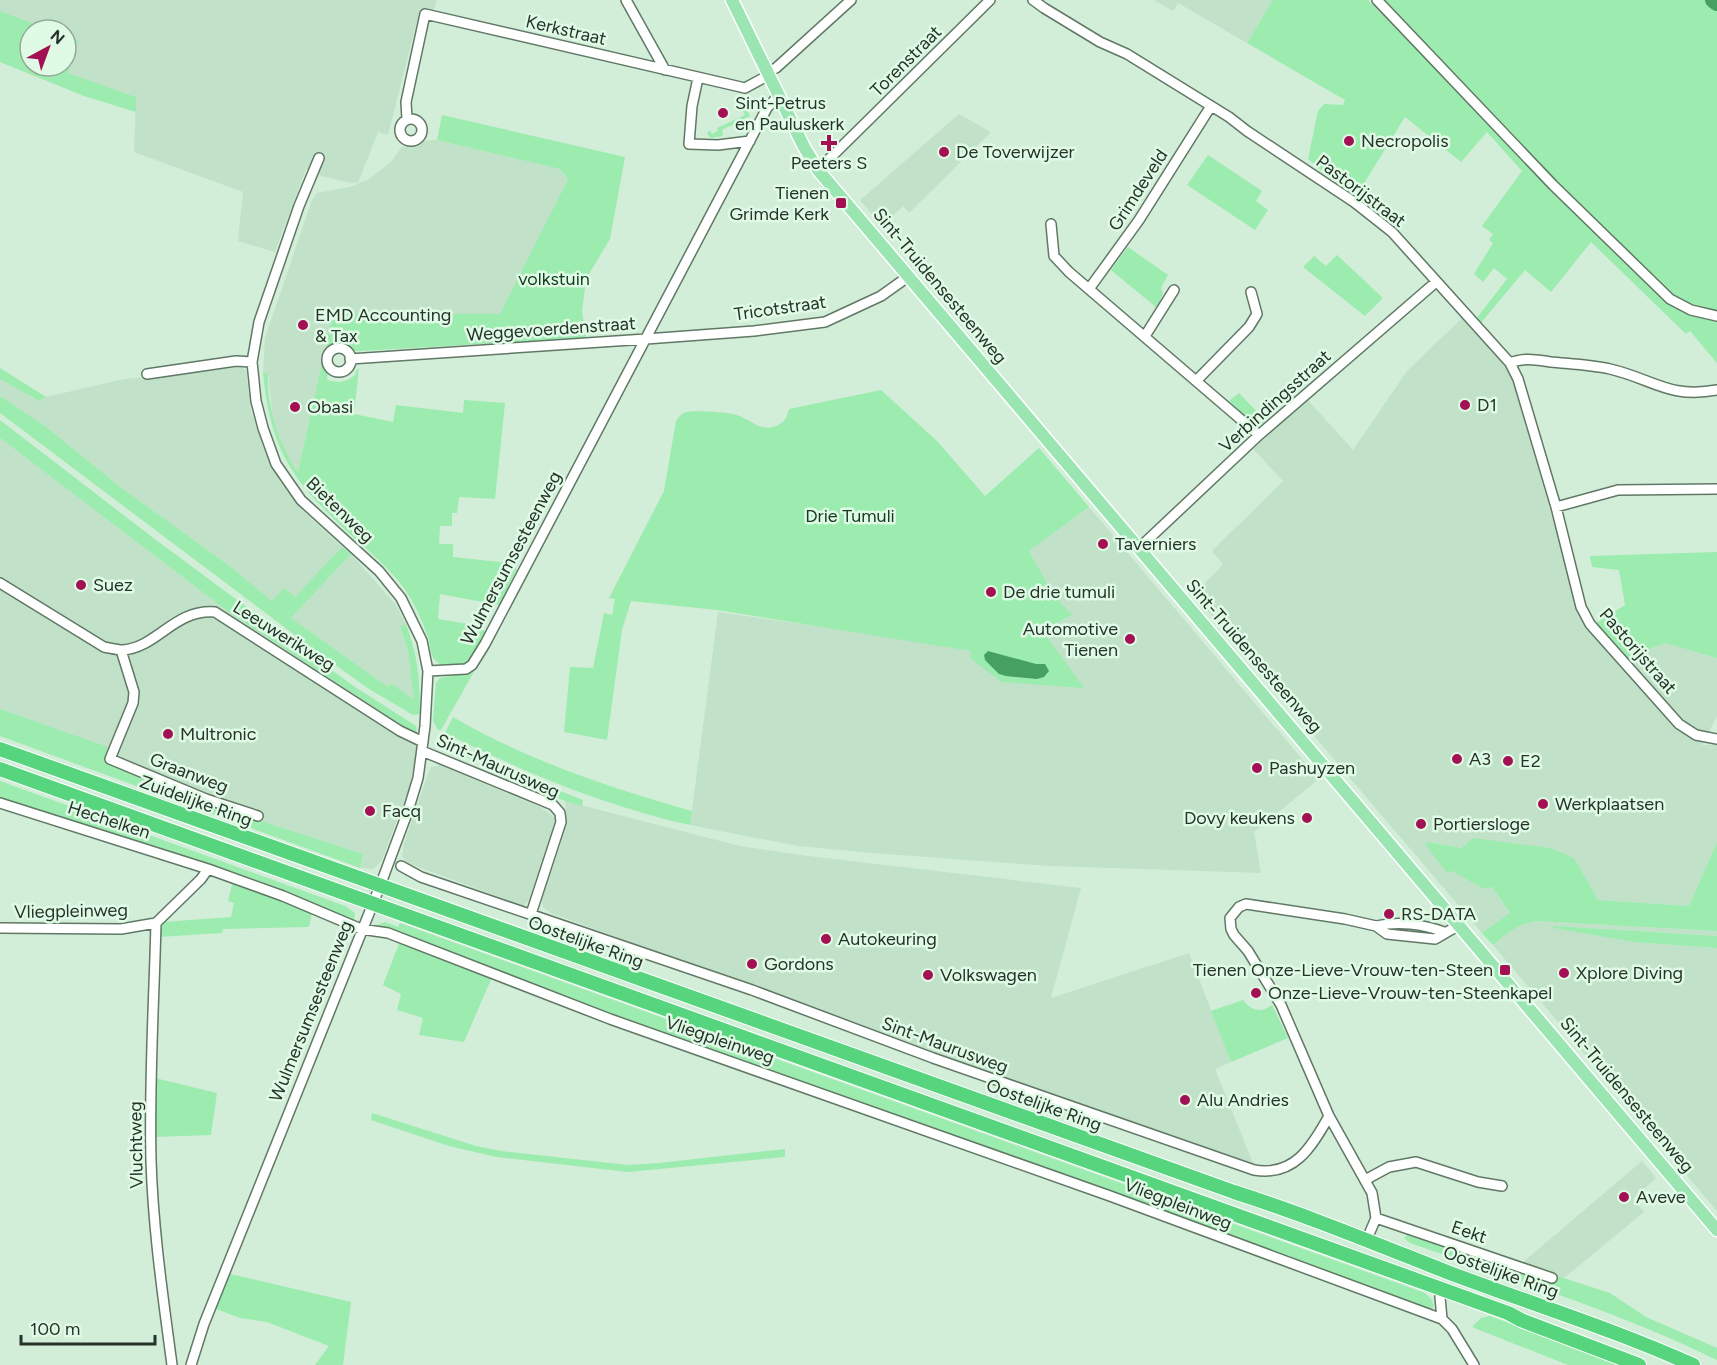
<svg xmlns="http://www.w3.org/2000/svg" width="1717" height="1365" font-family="Figtree,sans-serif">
  <rect width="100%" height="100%" fill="#d2eed8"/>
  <path fill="#c1e2c8" d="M 0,0 L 437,0 L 433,11 L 420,9 L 388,135 L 378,132 L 358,183 L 347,182 L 321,176 L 306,169 L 275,252 L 238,241 L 243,192 L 134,152 L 136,97 L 67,73 L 78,40 L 66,35 L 66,30 L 51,30 L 0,11 Z
    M 1154,0 L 1273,0 L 1247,43 L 1178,3 L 1173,11 Z
    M 959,114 L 991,132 L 909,213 L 903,206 L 882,226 L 860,200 Z
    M 437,140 L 560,169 L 568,179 L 500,315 L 333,314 L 298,472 L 285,452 L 273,421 L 268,374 L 263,373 L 265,338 L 312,200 L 317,193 L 350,187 L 369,179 L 390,163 L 402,147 L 414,147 L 422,141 Z
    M 1463,317 L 1501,359 L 1512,377 L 1578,608 L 1620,663 L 1665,643 L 1717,658 L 1717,716 L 1702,745 L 1717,745 L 1717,842 L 1689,906 L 1598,900 L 1574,858 L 1462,848 L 1429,842 L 1447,872 L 1452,871 L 1484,889 L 1492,887 L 1510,914 L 1482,933 L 1194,595 L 1223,564 L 1212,551 L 1283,481 L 1253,449 L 1307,399 L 1353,450 L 1407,371 Z
    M 241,367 L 246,370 L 251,411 L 264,448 L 280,481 L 304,512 L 342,547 L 295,598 L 272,601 L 231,567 L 119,486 L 45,426 L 0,396 L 0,379 L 39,401 L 46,397 L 124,379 Z
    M 0,438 L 230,613 L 406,728 L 417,733 L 417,752 L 409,789 L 382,860 L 376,867 L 372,869 L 360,868 L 363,854 L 208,804 L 104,760 L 107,747 L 0,709 Z
    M 1089,507 L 1319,779 L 1254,832 L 1261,873 L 1049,866 L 872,853 L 798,846 L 690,825 L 718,612 L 886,636 L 971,651 L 1083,688 L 1041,630 L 1071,615 L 1055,597 L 1029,551 Z
    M 351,554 L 396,605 L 406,624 L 400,628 L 408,650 L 415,701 L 391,683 L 388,687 L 291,618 Z
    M 440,765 L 540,807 L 553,816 L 556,823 L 530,898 L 524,906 L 407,863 L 402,856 L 404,843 L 428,774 L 431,767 Z
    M 565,801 L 740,846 L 808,856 L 1081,888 L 1051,998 L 1189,953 L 1231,1062 L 1215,1069 L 1255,1168 L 1017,1081 L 937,1055 L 551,913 L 543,907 L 542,898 L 561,843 L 567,818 Z
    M 1537,921 L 1717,931 L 1717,936 L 1555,926 L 1554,928 L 1634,942 L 1717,948 L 1717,1211 L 1493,945 L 1516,926 L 1525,922 Z
    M 1642,1161 L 1656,1178 L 1633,1199 L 1644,1212 L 1564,1278 L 1522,1263 Z"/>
  <path fill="#9cebaf" d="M 1273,0 L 1368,0 L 1614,253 C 1648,285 1669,311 1717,320 L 1717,363 L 1690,331 L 1686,334 L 1591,242 L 1551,292 L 1525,270 L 1480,324 L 1476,319 L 1507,279 L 1494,268 L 1483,282 L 1474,274 L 1493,243 L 1489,240 L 1493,234 L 1482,226 L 1522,171 L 1487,132 L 1461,162 L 1405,117 L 1358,193 L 1320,169 L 1308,159 L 1318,111 L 1324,104 L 1343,105 L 1345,100 L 1247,43 Z
    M 1385,0 L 1713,0 L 1717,3 L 1717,310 L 1692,304 L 1670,293 L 1571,196 Z
    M 0,11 L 51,30 L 30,30 L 30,66 L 66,66 L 66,35 L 78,40 L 68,73 L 136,97 L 136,112 L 84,96 L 0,62 Z
    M 747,109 L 750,116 L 722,130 L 723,136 L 711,138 L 707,134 L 710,130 L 712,134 L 718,131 L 717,128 L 745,115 L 743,111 Z
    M 442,115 L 625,157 L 610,239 L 586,279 L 582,311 L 586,338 L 360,351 L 352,351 L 340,344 L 331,347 C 323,355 321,363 328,372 L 327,380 C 339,383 346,383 356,374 L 355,372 L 359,368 L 354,414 L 393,422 L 396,405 L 463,413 L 464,400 L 505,403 L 495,499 L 459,497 L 457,513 L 452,513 L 452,526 L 440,526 L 439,544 L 453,544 L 453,557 L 509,563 L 517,569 L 499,605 L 440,594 L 438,619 L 475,625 L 486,632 C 479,648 474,665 454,666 C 450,666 444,667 441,665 C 439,664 435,660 434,659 C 430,653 430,644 428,637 C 422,620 414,603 404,588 C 389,568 370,552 352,536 C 294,482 271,454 263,373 L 268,373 C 267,408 278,443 298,472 L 333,313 L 500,314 L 568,179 L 560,169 L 437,140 Z
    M 1208,155 L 1262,191 L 1256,201 L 1268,210 L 1255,230 L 1187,185 Z
    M 1128,247 L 1168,275 L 1161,288 L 1163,293 L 1157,308 L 1111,270 Z
    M 1337,255 L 1383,298 L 1365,316 L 1303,267 L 1314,256 L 1326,266 Z
    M 0,368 L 46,397 L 39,401 L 0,379 Z
    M 881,390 L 937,441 L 985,496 L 1039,448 L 1089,507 L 1029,551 L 1055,597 L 1072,615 L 1042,630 L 1084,688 L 1002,682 L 971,659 L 971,651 L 717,610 L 631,601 L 622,630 L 607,740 L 564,732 L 570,667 L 593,668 L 604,613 L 612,615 L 615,599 L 609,598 L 664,491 L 676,421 C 679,417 681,414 686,412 C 696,410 723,412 733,414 C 749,417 759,433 776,426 C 784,423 787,418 789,409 Z
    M 1239,393 L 1266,421 L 1259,426 L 1255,425 L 1229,401 Z
    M 0,396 L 45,426 L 119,486 L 231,567 L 272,601 L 284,588 L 295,597 L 342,547 L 351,554 L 291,618 L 388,687 L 391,683 L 414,700 L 408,650 L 400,627 L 406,624 C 418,657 420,679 420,714 L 413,715 L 369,689 L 320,654 L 0,413 Z
    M 0,420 L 156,540 L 352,685 L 416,726 L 417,733 L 406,728 L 230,613 L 0,438 Z
    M 1717,552 L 1717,658 L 1665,643 L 1628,658 L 1596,623 L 1625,605 L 1619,570 L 1592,567 L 1590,556 Z
    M 476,668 L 441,730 L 438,730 L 433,721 L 436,683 L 440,678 L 460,674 Z
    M 0,709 L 108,747 L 104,760 L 208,804 L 363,854 L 360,868 L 0,736 Z
    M 453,717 C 527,760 610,788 692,811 L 690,825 C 604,806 524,772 445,733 Z
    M 447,740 L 539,783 L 583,800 L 582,806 L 565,801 L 448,749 L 443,743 Z
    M 0,781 L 345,906 L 355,913 L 354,920 L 0,799 Z
    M 1473,838 L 1550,848 L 1574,858 L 1598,900 L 1689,906 L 1717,842 L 1717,931 L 1537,921 C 1518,923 1508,933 1493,945 L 1482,933 L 1510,913 L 1492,887 L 1484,889 L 1452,871 L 1447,873 L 1425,844 L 1429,842 L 1462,848 Z
    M 233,881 L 312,913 L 309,927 L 223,929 L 222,933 L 159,937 L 163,922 L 231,917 L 234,903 L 228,901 Z
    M 385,922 L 398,927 L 400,923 L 1425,1293 L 1431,1299 L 1434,1306 L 1431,1310 L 1425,1309 L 372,927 Z
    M 1555,926 L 1717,936 L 1717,948 L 1634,942 L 1553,928 Z
    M 400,941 L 492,977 L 464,1042 L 419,1035 L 423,1018 L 397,1010 L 401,994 L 383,985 Z
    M 1243,1000 C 1251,1010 1260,1014 1272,1005 L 1288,1038 L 1231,1062 L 1211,1011 Z
    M 155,1078 L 217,1093 L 211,1135 L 154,1137 Z
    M 372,1113 L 476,1146 L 501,1151 L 628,1165 L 659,1163 L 785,1149 L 785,1157 L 628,1172 L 496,1157 L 449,1146 L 371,1120 Z
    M 1408,1234 L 1554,1275 L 1610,1293 L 1646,1317 L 1717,1348 L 1717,1360 C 1619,1312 1512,1279 1410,1243 L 1404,1238 Z
    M 230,1274 L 351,1302 L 343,1365 L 315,1365 L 329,1346 L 267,1322 L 240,1318 L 216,1309 Z
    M 1490,1316 L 1624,1365 L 1568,1365 L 1472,1327 L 1481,1318 Z"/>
  <path fill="#45a061" d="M 988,651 L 1036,664 L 1045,664 L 1049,671 L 1044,677 L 1037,679 L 1006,676 L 999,674 L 985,660 L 984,655 Z"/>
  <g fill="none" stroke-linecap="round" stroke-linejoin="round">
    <path stroke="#45a061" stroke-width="16" d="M 1713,0 L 1717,3"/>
    <defs>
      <path id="minor" d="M 626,0 L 665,70
        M 1033,0 L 1044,8 L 1100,42 L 1127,54 L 1229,117 L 1247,131 L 1354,202 L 1392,232 L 1510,363 L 1518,379 L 1556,507 L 1581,607 L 1590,624 L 1679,724 L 1696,735 L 1717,739
        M 1377,0 L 1553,185 L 1670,299 L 1691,310 L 1717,316
        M 768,72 L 776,68 L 851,0
        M 698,78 L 692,106 L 689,144 L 718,145 L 750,141
        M400 130a11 11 0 1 1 22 0a11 11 0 1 1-22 0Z
        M 407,119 L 406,102 L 425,14 L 745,88 L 769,75
        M 818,170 L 990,0
        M 1051,224 L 1054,256 L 1069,272 L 1259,435
        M 1089,289 L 1139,220 L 1211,106
        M 1145,336 L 1174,290
        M327 360a12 12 0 1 1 24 0a12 12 0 1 1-24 0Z
        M 350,359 L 646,339 L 754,331 L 825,322 L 881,296 L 909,276
        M 1510,363 C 1524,357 1537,360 1551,362 C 1571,364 1591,365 1610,369 C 1653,379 1669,399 1717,390
        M 147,374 L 236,361 L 252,362
        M 1197,380 L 1249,327 L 1257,314 L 1251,292
        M 1556,507 L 1618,490 L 1717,489
        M 1138,549 L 1259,435 L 1436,282
        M 0,583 L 104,647 C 110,648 117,650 123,650 C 158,647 174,609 215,612 L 400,731 L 423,742
        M 121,650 L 134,692 L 133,703 L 110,759 L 206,799 L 258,816
        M 428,671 L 466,669 L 472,665 L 485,644 L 767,108 L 779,95
        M 422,751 L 553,805 L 560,813 L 561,822 L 531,914
        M 0,803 L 208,869 L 283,896 L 361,929 L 388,933 L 610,1019 L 1110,1196 L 1442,1319
        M 401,866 L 421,877 L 752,990 L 933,1058 L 1254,1170 C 1294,1177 1312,1147 1329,1116
        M 156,923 C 154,1002 149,1081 151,1160 C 153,1229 163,1297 172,1365
        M 1376,926 C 1398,921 1423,924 1444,932
        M 0,928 L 121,929 L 156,923 L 201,879 L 208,869
        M 1365,1180 L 1389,1167 L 1416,1162 L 1478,1182 L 1502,1186
        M 1376,1218 L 1552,1278
        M 1370,1232 L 1376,1218 L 1372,1193 L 1329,1116 L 1281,1005 L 1248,951 L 1234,935 L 1231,929 L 1230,918 L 1239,907 L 1246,904 L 1345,919 L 1376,926 L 1387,934 L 1435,939 L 1459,925
        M 1440,1297 L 1442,1319 L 1452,1329 L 1474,1365
        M 191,1365 L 204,1324 L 380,886 L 408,811 L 418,778 L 425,726 L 428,671 L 422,641 L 401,598 L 379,571 L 301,500 L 276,464 L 263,428 L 256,401 L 252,362 L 259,322 L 299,206 L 319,158"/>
      <path id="major" d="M 732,0 L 804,147 L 818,170 L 1717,1230"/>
      <path id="highway" d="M 0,749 L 1234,1192 C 1306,1215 1376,1244 1447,1272 C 1529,1303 1613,1329 1693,1365
        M 0,769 L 1508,1313 L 1521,1320 L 1639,1365"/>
    </defs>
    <use href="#minor" stroke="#607865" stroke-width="12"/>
    <use href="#major" stroke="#fff" stroke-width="15"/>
    <use href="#highway" stroke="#fff" stroke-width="16"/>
    <use href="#minor" stroke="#fff" stroke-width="9"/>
    <use href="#major" stroke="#9ae5b2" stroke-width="12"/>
    <use href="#highway" stroke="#56d47e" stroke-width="14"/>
  </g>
  <g fill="#a31154" stroke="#dffbe5" stroke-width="2">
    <circle cx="723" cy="113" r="6"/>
    <circle cx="1349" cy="141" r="6"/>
    <path d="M826 134h6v6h6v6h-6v6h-6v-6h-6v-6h6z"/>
    <circle cx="944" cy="152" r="6"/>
    <rect x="835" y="197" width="12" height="12" rx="3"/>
    <circle cx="303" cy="325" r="6"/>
    <circle cx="1465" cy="405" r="6"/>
    <circle cx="295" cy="407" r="6"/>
    <circle cx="1103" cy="544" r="6"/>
    <circle cx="81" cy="585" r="6"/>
    <circle cx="991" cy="592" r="6"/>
    <circle cx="1130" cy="639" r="6"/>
    <circle cx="168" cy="734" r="6"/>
    <circle cx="1457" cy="759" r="6"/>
    <circle cx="1508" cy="761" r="6"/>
    <circle cx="1257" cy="768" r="6"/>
    <circle cx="1543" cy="804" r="6"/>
    <circle cx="370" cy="811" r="6"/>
    <circle cx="1307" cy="818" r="6"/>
    <circle cx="1421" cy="824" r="6"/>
    <circle cx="1389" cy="914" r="6"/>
    <circle cx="826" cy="939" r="6"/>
    <circle cx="752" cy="964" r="6"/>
    <rect x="1499" y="964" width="12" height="12" rx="3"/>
    <circle cx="1564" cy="973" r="6"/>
    <circle cx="928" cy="975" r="6"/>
    <circle cx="1256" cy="993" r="6"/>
    <circle cx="1185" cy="1100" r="6"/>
    <circle cx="1624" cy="1197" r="6"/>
  </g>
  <g text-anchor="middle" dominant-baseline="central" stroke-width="5" stroke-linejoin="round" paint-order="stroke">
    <g font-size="18" fill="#27322a" stroke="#dffbe5">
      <text transform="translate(566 30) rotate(13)">Kerkstraat</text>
      <text transform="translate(906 61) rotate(-45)">Torenstraat</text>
      <text transform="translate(1138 190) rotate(-57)">Grimdeveld</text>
      <text transform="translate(1361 191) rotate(37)">Pastorijstraat</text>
      <text transform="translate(940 286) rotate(50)">Sint-Truidensesteenweg</text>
      <text transform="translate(780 308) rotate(-8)">Tricotstraat</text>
      <text transform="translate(551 329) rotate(-4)">Weggevoerdenstraat</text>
      <text transform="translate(1275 401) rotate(-42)">Verbindingsstraat</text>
      <text transform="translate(340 510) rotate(44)">Bietenweg</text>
      <text transform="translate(511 558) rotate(-62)">Wulmersumsesteenweg</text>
      <text transform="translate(284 636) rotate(32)">Leeuwerikweg</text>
      <text transform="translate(1638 651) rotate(49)">Pastorijstraat</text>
      <text transform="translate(1254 656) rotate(49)">Sint-Truidensesteenweg</text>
      <text transform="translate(498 766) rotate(24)">Sint-Maurusweg</text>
      <text transform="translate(189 773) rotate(21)">Graanweg</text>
      <text transform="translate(196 801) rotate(20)">Zuidelijke Ring</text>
      <text transform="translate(109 820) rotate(18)">Hechelken</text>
      <text transform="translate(71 911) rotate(-1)">Vliegpleinweg</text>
      <text transform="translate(586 942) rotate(20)">Oostelijke Ring</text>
      <text transform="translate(311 1011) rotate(-68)">Wulmersumsesteenweg</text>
      <text transform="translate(720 1040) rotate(19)">Vliegpleinweg</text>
      <text transform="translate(945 1045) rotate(20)">Sint-Maurusweg</text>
      <text transform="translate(1627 1095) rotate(50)">Sint-Truidensesteenweg</text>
      <text transform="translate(1044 1105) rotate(20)">Oostelijke Ring</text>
      <text transform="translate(136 1145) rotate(-91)">Vluchtweg</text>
      <text transform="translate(1178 1204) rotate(21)">Vliegpleinweg</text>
      <text transform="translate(1469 1232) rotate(19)">Eekt</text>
      <text transform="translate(1501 1272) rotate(20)">Oostelijke Ring</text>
    </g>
    <g font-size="18" fill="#27322a" stroke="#dffbe5" text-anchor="start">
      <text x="735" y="103">Sint-Petrus<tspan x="735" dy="21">en Pauluskerk</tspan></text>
      <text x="1361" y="141">Necropolis</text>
      <text x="956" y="152">De Toverwijzer</text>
      <text x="829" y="163" text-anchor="middle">Peeters S</text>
      <text x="829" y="193" text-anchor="end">Tienen<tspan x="829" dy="21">Grimde Kerk</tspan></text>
      <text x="315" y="315">EMD Accounting<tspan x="315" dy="21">&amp; Tax</tspan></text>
      <text x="1477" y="405">D1</text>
      <text x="307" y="407">Obasi</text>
      <text x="1115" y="544">Taverniers</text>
      <text x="93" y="585">Suez</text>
      <text x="1003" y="592">De drie tumuli</text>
      <text x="1118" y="629" text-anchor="end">Automotive<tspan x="1118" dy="21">Tienen</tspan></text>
      <text x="180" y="734">Multronic</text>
      <text x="1469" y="759">A3</text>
      <text x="1520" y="761">E2</text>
      <text x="1269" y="768">Pashuyzen</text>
      <text x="1555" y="804">Werkplaatsen</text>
      <text x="382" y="811">Facq</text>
      <text x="1295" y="818" text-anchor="end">Dovy keukens</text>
      <text x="1433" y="824">Portiersloge</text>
      <text x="1401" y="914">RS-DATA</text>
      <text x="838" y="939">Autokeuring</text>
      <text x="764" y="964">Gordons</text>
      <text x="1493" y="970" text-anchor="end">Tienen Onze-Lieve-Vrouw-ten-Steen</text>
      <text x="1576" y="973">Xplore Diving</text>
      <text x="940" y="975">Volkswagen</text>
      <text x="1268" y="993">Onze-Lieve-Vrouw-ten-Steenkapel</text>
      <text x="1197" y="1100">Alu Andries</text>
      <text x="1636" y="1197">Aveve</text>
    </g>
    <g font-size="18" fill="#143a20" stroke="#dffbe5">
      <text x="554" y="279">volkstuin</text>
      <text x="850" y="516">Drie Tumuli</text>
    </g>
  </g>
  <g transform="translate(48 48) rotate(41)"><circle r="28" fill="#dffbe5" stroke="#95ab9a" stroke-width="1.5"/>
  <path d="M0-4.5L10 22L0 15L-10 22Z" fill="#a31154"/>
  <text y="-9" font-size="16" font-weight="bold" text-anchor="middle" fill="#27322a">N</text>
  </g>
  <path d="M21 1335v9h134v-9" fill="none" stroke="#27322a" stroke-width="3"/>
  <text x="30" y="1335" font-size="18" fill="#27322a" stroke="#dffbe5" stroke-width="4.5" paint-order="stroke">100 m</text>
</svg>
